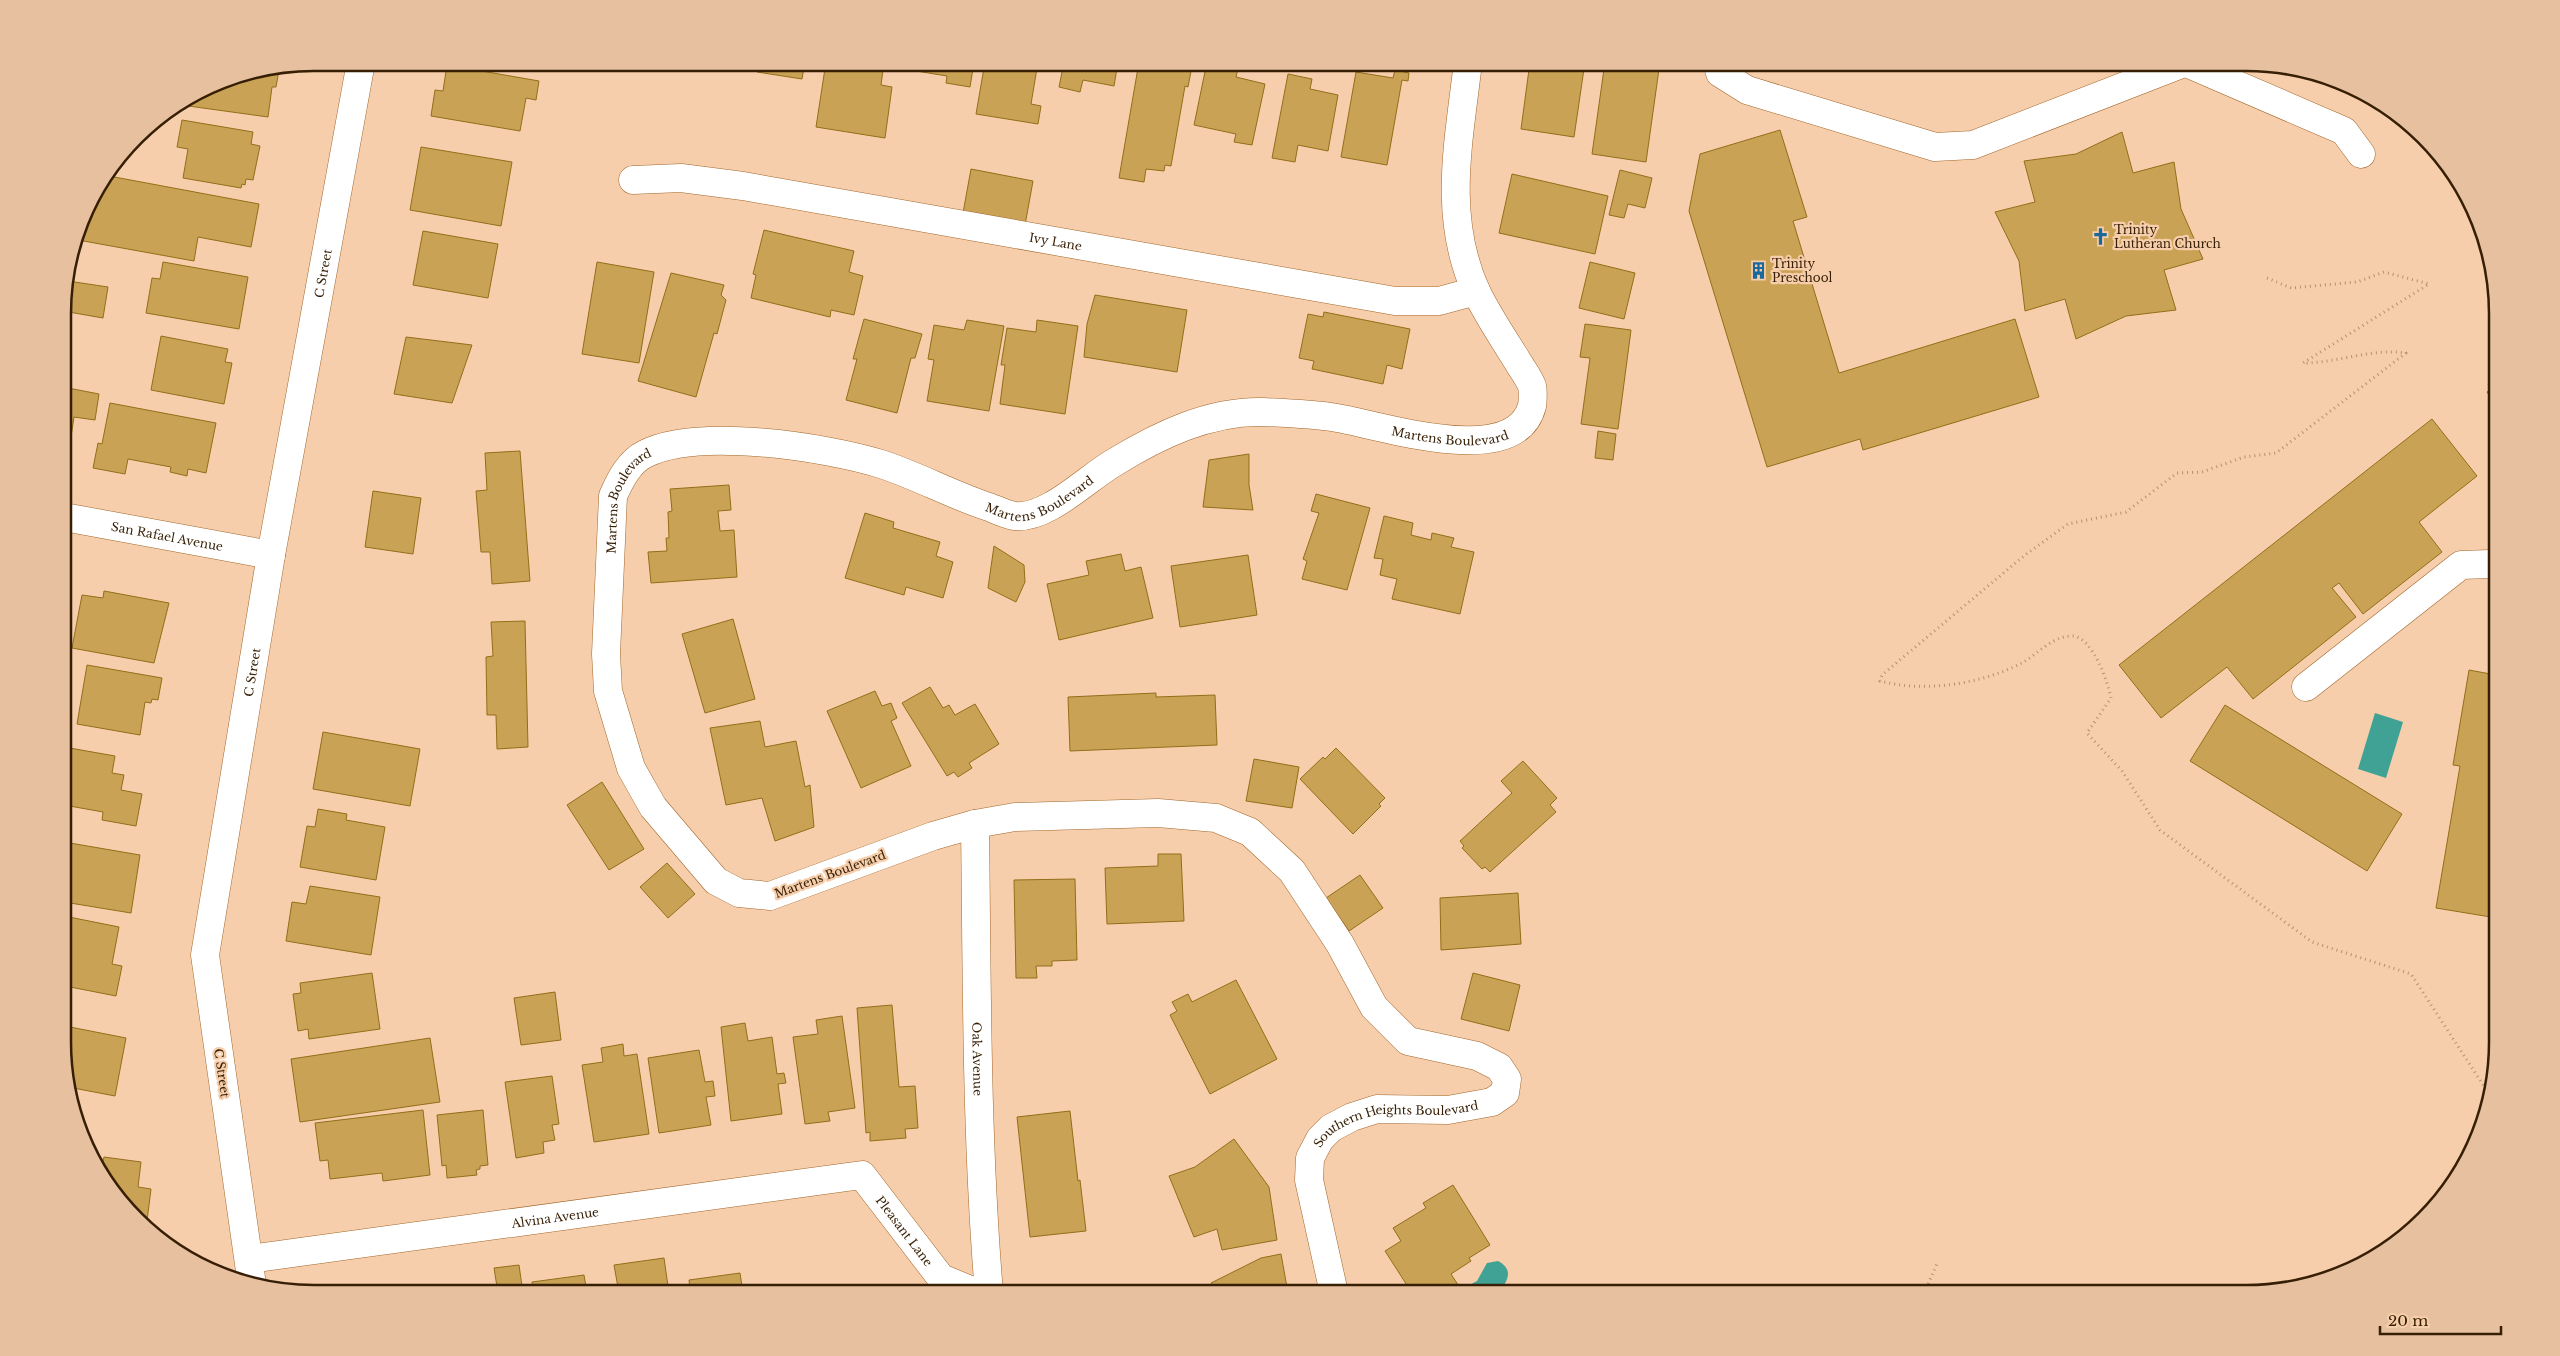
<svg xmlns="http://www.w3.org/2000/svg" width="2560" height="1356" font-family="'Libre Baskerville',serif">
  <rect width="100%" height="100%" fill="#f6ceac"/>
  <path fill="#3fa294" d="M 2375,713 L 2403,722 L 2386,778 L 2358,769 Z
    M 1498,1261 C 1515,1270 1507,1282 1498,1293 L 1466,1293 L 1466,1287 L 1477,1281 L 1487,1263 Z"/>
  <path fill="#caa255" stroke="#936e18" d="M 759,62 L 805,62 L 802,79 L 757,72 Z
    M 826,62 L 896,62 L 895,71 L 883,70 L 881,85 L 892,87 L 885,138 L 816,127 Z
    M 911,62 L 974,62 L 970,87 L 946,83 L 947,76 L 910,70 Z
    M 985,62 L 1038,62 L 1031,104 L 1041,106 L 1038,124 L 976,114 Z
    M 1064,62 L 1118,62 L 1114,86 L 1083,80 L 1080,92 L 1059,87 Z
    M 1139,62 L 1184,62 L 1183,64 L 1192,66 L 1188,87 L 1185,86 L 1171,166 L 1165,165 L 1164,171 L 1146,169 L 1144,182 L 1119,178 Z
    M 1207,62 L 1239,65 L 1236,77 L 1265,84 L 1252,145 L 1234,142 L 1236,134 L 1194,125 Z
    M 1530,62 L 1585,62 L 1574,137 L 1521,129 Z
    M 1605,62 L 1660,62 L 1646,162 L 1592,154 Z
    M 447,65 L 539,81 L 536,100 L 526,98 L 520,131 L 431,116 L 435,90 L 443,91 Z
    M 279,70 L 276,87 L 272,87 L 268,117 L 181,105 L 218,82 Z
    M 1395,70 L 1409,73 L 1408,81 L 1402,80 L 1387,165 L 1341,157 L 1356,72 L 1393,78 Z
    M 1288,74 L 1312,79 L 1310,89 L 1338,95 L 1328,151 L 1298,145 L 1295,162 L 1272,158 Z
    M 182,120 L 253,132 L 251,144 L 260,146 L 253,180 L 246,179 L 245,185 L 242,184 L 241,188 L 183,178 L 188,149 L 177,147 Z
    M 1780,130 L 1807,217 L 1793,221 L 1839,373 L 2015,319 L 2039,397 L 1863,450 L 1860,439 L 1767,467 L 1689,211 L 1700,154 Z
    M 2122,132 L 2133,173 L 2174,162 L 2181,209 L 2203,259 L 2164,270 L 2176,310 L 2126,316 L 2076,339 L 2065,299 L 2025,311 L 2019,261 L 1995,212 L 2035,202 L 2024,161 L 2076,154 Z
    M 421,147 L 512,162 L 501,226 L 410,210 Z
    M 971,169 L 1033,181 L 1025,225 L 963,213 Z
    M 1620,170 L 1652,178 L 1645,208 L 1628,204 L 1624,218 L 1609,215 Z
    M 1512,174 L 1608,196 L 1595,254 L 1499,233 Z
    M 109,176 L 259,204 L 251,247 L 198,237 L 194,261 L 78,240 L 88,203 Z
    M 764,230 L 854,251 L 849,272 L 863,276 L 854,315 L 831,310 L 830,317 L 751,298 L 756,275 L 753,274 Z
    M 423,231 L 498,244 L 488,298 L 413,285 Z
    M 163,262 L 248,277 L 239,329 L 146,313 L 152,278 L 160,279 Z
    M 597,262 L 654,272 L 639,363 L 582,354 Z
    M 1590,262 L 1635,273 L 1624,319 L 1579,308 Z
    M 671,273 L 724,285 L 721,295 L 726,300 L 717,334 L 714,333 L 696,397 L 638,381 Z
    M 68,281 L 108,287 L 103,318 L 63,311 L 63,297 Z
    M 1095,295 L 1187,310 L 1177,372 L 1084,357 L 1087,324 Z
    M 1324,312 L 1410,329 L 1402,369 L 1387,365 L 1383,384 L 1312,369 L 1314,361 L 1299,358 L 1308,314 L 1323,317 Z
    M 864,319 L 922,334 L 915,358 L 911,358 L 897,413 L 846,400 L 857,359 L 853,359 Z
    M 967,320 L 1004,326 L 989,411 L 927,401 L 934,360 L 928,359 L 934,325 L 964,330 Z
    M 1037,320 L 1078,326 L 1065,414 L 1000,404 L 1005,365 L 1001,365 L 1007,328 L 1036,332 Z
    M 1585,324 L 1631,330 L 1618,429 L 1581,424 L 1590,358 L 1580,357 Z
    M 161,336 L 228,349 L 225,362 L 232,363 L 224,404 L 151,390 Z
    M 406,337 L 472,345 L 452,403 L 394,394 Z
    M 2496,379 L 2496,405 L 2487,392 L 2491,389 L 2488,384 Z
    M 63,387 L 99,394 L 95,420 L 74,417 L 69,450 L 63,449 Z
    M 110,403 L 216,423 L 206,473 L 188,469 L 187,476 L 170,472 L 171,467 L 128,459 L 125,474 L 93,468 L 98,443 L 102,444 Z
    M 2432,419 L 2477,476 L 2419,522 L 2442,552 L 2363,614 L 2339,583 L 2332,588 L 2356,617 L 2253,699 L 2227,667 L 2161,718 L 2119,665 Z
    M 1598,431 L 1616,434 L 1613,460 L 1595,458 Z
    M 520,451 L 530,581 L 492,584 L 490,552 L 481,552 L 476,491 L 487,490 L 485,453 Z
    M 1249,454 L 1249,485 L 1253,510 L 1203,507 L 1209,460 Z
    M 729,485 L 731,510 L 718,511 L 720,531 L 734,530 L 737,577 L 651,583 L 648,552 L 667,551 L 666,538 L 669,538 L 668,512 L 672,511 L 670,489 Z
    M 373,491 L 421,498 L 413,554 L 365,547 Z
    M 1316,494 L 1370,508 L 1347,590 L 1302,579 L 1307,561 L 1303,559 L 1319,513 L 1311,511 Z
    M 865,513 L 894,522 L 893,528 L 940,542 L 936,556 L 953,562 L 943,598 L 906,587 L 904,595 L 845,578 Z
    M 1384,516 L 1413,523 L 1411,535 L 1431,540 L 1432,533 L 1454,538 L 1451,547 L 1474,552 L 1460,614 L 1392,599 L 1397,579 L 1380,575 L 1383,559 L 1374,558 Z
    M 994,546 L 1024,565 L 1025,582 L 1016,602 L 988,588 Z
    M 1121,554 L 1125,571 L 1141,567 L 1153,618 L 1059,640 L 1047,584 L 1089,575 L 1086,561 Z
    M 1248,555 L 1257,615 L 1180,627 L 1171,566 Z
    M 104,591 L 169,603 L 154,663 L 72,648 L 82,595 L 103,598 Z
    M 733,619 L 755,699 L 705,713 L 682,634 Z
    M 525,621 L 528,747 L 497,749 L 496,715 L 487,715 L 486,657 L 493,656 L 491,622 Z
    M 87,665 L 162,678 L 158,700 L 152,699 L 151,703 L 145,702 L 140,735 L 77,724 Z
    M 2469,670 L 2496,675 L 2497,918 L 2436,908 L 2460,766 L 2453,765 Z
    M 930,687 L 943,708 L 949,705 L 955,715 L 975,704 L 999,744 L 969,763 L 972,768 L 958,777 L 954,772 L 947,776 L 902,703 Z
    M 875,691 L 882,706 L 891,703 L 897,718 L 891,721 L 911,766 L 861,788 L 827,711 Z
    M 1156,693 L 1156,697 L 1215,695 L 1217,745 L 1070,751 L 1068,697 Z
    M 2225,705 L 2402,814 L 2367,871 L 2190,761 Z
    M 760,721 L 765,747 L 796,741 L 805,787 L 810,785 L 814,827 L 775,841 L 762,798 L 726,805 L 710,728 Z
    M 323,732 L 420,749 L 410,806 L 313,789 Z
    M 64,747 L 115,756 L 112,773 L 124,775 L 121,790 L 142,794 L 136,826 L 102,820 L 103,812 L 64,805 Z
    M 1336,748 L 1385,798 L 1379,804 L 1381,806 L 1353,834 L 1300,779 L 1323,757 L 1325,759 Z
    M 1254,759 L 1299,767 L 1292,808 L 1246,801 Z
    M 1523,761 L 1557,798 L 1550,805 L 1556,812 L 1490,872 L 1485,867 L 1482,869 L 1462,848 L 1464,846 L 1460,841 L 1512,793 L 1501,781 Z
    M 602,782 L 644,849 L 609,870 L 567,805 Z
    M 318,809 L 347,814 L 346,820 L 385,827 L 376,880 L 300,867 L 307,826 L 315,827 Z
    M 64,842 L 140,855 L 131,913 L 64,902 Z
    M 1158,854 L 1181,854 L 1184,921 L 1107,924 L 1105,868 L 1158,866 Z
    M 667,863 L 695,894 L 668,918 L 640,887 Z
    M 1360,875 L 1383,908 L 1349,931 L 1326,898 Z
    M 1075,879 L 1077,960 L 1052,961 L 1052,966 L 1036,966 L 1037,978 L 1016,978 L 1014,880 Z
    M 310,886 L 380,897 L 371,955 L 286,941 L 292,902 L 306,904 Z
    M 1518,893 L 1521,944 L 1441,950 L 1440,898 Z
    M 64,916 L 119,927 L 112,964 L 122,966 L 116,996 L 65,986 Z
    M 372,973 L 380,1029 L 309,1039 L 308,1029 L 298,1031 L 293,994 L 301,993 L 300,983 Z
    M 1473,973 L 1520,985 L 1509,1031 L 1461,1019 Z
    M 1236,980 L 1277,1059 L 1210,1094 L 1170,1015 L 1177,1011 L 1172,1002 L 1188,994 L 1192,1002 Z
    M 555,992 L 561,1040 L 521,1045 L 514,998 Z
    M 892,1005 L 899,1087 L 915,1086 L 918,1128 L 905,1129 L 906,1138 L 870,1141 L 870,1132 L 866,1133 L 857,1008 Z
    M 842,1016 L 855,1108 L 828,1112 L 830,1121 L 805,1124 L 793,1037 L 818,1034 L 816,1020 Z
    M 745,1023 L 748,1041 L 772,1037 L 777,1074 L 784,1073 L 786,1083 L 778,1084 L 782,1114 L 731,1121 L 721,1027 Z
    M 65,1026 L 126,1038 L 115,1096 L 68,1087 L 65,1075 Z
    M 430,1038 L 440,1102 L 300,1122 L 291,1059 Z
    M 623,1044 L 624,1056 L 637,1054 L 649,1134 L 594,1142 L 582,1065 L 603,1062 L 601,1048 Z
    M 699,1050 L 705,1082 L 713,1081 L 715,1096 L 706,1097 L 711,1125 L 659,1133 L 648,1058 Z
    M 552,1076 L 559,1124 L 552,1125 L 555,1140 L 543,1142 L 544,1153 L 516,1158 L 505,1082 Z
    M 423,1110 L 430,1175 L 383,1181 L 382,1173 L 330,1179 L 328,1160 L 320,1161 L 315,1123 Z
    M 483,1110 L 488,1165 L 480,1166 L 480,1169 L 476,1170 L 477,1175 L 447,1178 L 446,1165 L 442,1166 L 437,1115 Z
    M 1070,1111 L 1078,1181 L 1080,1180 L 1086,1231 L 1030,1237 L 1017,1117 Z
    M 1234,1139 L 1269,1187 L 1277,1240 L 1222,1250 L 1217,1229 L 1194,1237 L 1169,1176 L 1195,1167 Z
    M 104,1157 L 141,1162 L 138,1187 L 151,1189 L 146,1229 L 114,1195 L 94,1160 L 103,1161 Z
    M 1453,1185 L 1490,1245 L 1469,1258 L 1471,1261 L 1451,1274 L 1460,1288 L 1451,1293 L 1412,1293 L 1385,1251 L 1401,1241 L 1393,1228 L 1426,1208 L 1423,1203 Z
    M 1281,1254 L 1288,1293 L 1216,1293 L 1211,1283 L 1261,1258 Z
    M 664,1258 L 669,1293 L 619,1293 L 614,1265 Z
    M 519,1265 L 523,1293 L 498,1293 L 494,1268 Z
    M 740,1273 L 743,1293 L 676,1293 L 690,1289 L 689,1280 Z
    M 584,1275 L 587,1293 L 533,1293 L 532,1282 Z
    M 442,1287 L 442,1293 L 389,1293 Z"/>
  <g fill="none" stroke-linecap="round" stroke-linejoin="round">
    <defs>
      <g id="minor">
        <path d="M 1717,62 L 1720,73 L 1747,90 L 1935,147 L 1973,145 L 2184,63"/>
        <path d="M 2184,62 L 2344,131 L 2361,154"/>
        <path id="s1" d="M 633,180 L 681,178 L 743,186 L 1395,301 L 1439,301 L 1476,291"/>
        <path id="s2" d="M 64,517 L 271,555"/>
        <path d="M 2306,687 L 2461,565 L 2490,564 L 2496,566"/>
        <path id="s3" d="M 975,824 C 977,981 976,1137 989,1293"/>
        <path id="s4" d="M 249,1259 L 862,1175 L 941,1278 L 977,1293"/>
        <path id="s5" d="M 252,1285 L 205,955 L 271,555 L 361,62"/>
        <path id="s6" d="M 1334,1293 L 1309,1180 L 1310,1158 L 1320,1139 L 1331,1128 L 1352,1117 L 1377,1109 L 1448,1110 L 1492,1102 L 1505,1093 L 1507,1079 L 1499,1067 L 1477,1056 L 1408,1041 L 1374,1007 L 1340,944 L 1292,871 L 1250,832 L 1216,818 L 1158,813 L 1015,817 L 975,824 L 933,836 L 770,896 L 739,893 L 716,881 L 653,807 L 631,768 L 608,691 L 606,654 L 613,496 C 620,480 629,462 645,454 C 697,427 826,447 881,464 C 918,476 952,495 989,507 C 997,510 1007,515 1015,516 C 1048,519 1087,478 1115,462 C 1159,435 1209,411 1262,412 C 1287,413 1313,414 1337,418 C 1381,425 1515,471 1532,406 C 1533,401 1533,390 1532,386 C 1529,378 1522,369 1518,362 C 1504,339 1488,316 1476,291 C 1442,216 1459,141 1468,62"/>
      </g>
    </defs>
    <use href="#minor" stroke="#a3672b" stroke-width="29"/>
    <path stroke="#b49172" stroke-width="3" stroke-dasharray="1 4" stroke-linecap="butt" d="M 2267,278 L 2291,288 L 2357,282 L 2384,272 L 2429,284 L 2303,363 C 2338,363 2371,348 2406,353 L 2276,453 L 2244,457 L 2202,472 L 2177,473 L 2126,512 L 2068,524 L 2025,555 L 1882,675 L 1880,681 C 1925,693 1981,684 2022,663 C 2038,654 2052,636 2072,636 C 2092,636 2108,682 2111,698 L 2087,733 L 2122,771 L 2160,830 L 2312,942 L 2411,974 L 2489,1094 L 2489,1106
      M 1924,1293 L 1937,1264"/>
    <use href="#minor" stroke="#fff" stroke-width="28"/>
  </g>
  <defs>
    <symbol id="church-bare" viewBox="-9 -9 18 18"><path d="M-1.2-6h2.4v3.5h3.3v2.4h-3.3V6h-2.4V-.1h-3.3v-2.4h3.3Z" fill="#1b689b" stroke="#f6ceac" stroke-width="2.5" paint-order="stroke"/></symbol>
    <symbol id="building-bare" viewBox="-9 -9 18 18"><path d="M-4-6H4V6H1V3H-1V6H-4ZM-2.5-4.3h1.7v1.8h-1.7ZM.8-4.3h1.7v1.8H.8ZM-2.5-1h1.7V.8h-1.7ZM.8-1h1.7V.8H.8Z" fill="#1b689b" stroke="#f6ceac" stroke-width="2.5" paint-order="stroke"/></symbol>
  </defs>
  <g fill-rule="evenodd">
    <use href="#church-bare" x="2088" y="224" width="25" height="25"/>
    <use href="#building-bare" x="1746" y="258" width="25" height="25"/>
  </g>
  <g text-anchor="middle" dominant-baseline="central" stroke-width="4.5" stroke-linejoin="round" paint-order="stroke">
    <g font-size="12" fill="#371f05" stroke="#f6ceac" text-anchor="start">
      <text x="2114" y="229">Trinity<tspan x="2114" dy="14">Lutheran Church</tspan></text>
      <text x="1772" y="263">Trinity<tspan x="1772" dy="14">Preschool</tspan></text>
    </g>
    <g font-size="12" fill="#371f05" stroke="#f6ceac">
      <text stroke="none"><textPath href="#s1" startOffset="428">Ivy Lane</textPath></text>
      <text stroke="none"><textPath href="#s5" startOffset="1025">C Street</textPath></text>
      <text stroke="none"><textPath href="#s6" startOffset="2616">Martens Boulevard</textPath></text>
      <text stroke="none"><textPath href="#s6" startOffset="2181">Martens Boulevard</textPath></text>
      <text stroke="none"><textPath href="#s6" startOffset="1716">Martens Boulevard</textPath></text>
      <text stroke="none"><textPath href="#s2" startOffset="105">San Rafael Avenue</textPath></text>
      <text stroke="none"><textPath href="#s5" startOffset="620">C Street</textPath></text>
      <text transform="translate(830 874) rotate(-20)">Martens Boulevard</text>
      <text stroke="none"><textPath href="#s3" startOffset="235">Oak Avenue</textPath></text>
      <text transform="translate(222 1073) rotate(82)">C Street</text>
      <text stroke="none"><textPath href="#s6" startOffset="239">Southern Heights Boulevard</textPath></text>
      <text stroke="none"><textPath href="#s4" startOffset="309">Alvina Avenue</textPath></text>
      <text stroke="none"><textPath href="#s4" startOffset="689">Pleasant Lane</textPath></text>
    </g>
  </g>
  <path d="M0 0H2560V1356H0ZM314 71H2246A243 243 0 0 1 2489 314V1042A243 243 0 0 1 2246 1285H314A243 243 0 0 1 71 1042V314A243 243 0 0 1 314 71Z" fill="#e7c09f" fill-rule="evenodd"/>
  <path fill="none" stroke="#371f05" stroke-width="2.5" d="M314 71H2246A243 243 0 0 1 2489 314V1042A243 243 0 0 1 2246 1285H314A243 243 0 0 1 71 1042V314A243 243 0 0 1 314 71Z"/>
  <path d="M2380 1326v8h121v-8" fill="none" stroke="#371f05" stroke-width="2.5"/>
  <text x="2388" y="1326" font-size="15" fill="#371f05" stroke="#f6ceac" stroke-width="4" paint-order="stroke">20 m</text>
</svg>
